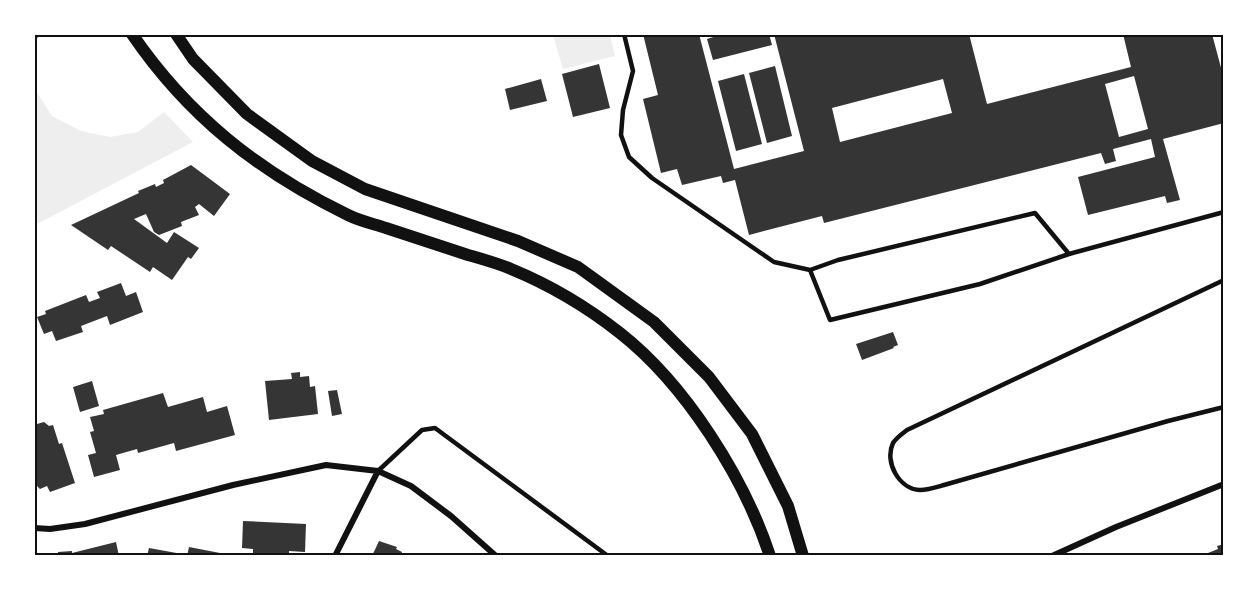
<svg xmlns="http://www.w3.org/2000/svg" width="1258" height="590" font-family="'Open Sans',sans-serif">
  <rect width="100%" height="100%" fill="#fff"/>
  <path fill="#eee" d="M 553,35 L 610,35 L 615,56 L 563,69 Z
    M 34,88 L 52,116 L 81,131 L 110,137 L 138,132 L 164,112 L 193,142 L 35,225 Z"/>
  <path fill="#353535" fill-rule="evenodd" d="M 643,34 L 699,34 L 734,169 L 804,151 L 774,34 L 969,34 L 987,104 L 1131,67 L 1123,34 L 1212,34 L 1224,79 L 1224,123 L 1163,139 L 1180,200 L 1167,203 L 1165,196 L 1088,215 L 1078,177 L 1155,157 L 1151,139 L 1113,149 L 1116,161 L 1105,164 L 1101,153 L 824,223 L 822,216 L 749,235 L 735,180 L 723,183 L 721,176 L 682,185 L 677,169 L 661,173 L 643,99 L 658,95 ZM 1134,76 L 1148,129 L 1119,137 L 1105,84 ZM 943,79 L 952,113 L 840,142 L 832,108 Z
    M 723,34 L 769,34 L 772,45 L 713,60 L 707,39 Z
    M 599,64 L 610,108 L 573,117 L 562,74 Z
    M 775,66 L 792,136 L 767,143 L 749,73 Z
    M 744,74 L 762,144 L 736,151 L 718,81 Z
    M 541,79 L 547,101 L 510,110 L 505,89 Z
    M 191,165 L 230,194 L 214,216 L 199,204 L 195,207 L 199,215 L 181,222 L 182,226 L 159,235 L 154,232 L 146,214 L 134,219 L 167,243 L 174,232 L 199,248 L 191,259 L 188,257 L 172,280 L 153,267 L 150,272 L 111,246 L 108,250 L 71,225 L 139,193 L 138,191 L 155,184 L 156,187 L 164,183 L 163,180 Z
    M 121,283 L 126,296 L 136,292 L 143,312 L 110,325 L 107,316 L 81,326 L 83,332 L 56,341 L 52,331 L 44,334 L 37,317 L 46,314 L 45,311 L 86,295 L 89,302 L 100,298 L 97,292 Z
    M 893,332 L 898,345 L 893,347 L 894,348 L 862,360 L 856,344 Z
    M 300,372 L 300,377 L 309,376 L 310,387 L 315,386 L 318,414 L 269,420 L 265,381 L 292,379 L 291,373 Z
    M 92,381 L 99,406 L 80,412 L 73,387 Z
    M 337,390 L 342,414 L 332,416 L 328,391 Z
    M 163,393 L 168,407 L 203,397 L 207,412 L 227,406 L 235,435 L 176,451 L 174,443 L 138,453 L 137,449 L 116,455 L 120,470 L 94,477 L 88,455 L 96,453 L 90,432 L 94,431 L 90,417 L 104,414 L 103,410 Z
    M 44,422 L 49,426 L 53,425 L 59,444 L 62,443 L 75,483 L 50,492 L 47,486 L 40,489 L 37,486 L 34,487 L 34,429 L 37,424 Z
    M 243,521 L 306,524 L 305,552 L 289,551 L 289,556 L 253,556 L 253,549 L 242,548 Z
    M 379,541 L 397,547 L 396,549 L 402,552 L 401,556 L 372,556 Z
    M 116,542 L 119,556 L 58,556 L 58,552 L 72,551 L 72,553 Z
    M 1224,544 L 1224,556 L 1209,556 L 1208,553 L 1218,549 L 1217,546 Z
    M 189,547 L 220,553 L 220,556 L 187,556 Z
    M 149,548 L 182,554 L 182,556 L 147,556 Z"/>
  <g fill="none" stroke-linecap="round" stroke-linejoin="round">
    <path stroke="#111" stroke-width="4" d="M 34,37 L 40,34"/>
    <path stroke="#111" stroke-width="4.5" d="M 624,34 L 633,71 L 623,110 L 621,135 L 629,157 L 652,178 L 774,262 L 810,270
      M 1069,254 L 1035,213 L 838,260 L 810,270 L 830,320 L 980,284 L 1069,254 L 1224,212
      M 1224,280 L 907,430 C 903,433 896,438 893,443 C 884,462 899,489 920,490 C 928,490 937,487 944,485 L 1168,421 L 1224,407
      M 378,471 L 422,430 L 435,428 L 608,556"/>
    <path stroke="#111" stroke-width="6" d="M 34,528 L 50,529 L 85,524 L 233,485 L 326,465 L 378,471 L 411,486 L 451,516 L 496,556
      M 335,556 L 378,471
      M 1052,556 L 1116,527 L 1224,484"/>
    <path stroke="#111" stroke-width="12" d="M 132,34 C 188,116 259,172 348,215 C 360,221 374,224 386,228 C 414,237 441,246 468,255 C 482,259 497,263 511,269 C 550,285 587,307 620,333 C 685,384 744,477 770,556
      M 176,34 L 193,59 L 247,114 L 312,161 L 365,189 L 518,241 L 578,267 L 654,322 L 709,377 L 752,434 L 788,506 L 803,556"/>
  </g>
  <rect width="1258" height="590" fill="none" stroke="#ffffff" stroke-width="72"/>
  <rect x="36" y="36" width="1186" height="518" fill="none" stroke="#111" stroke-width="2"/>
</svg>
